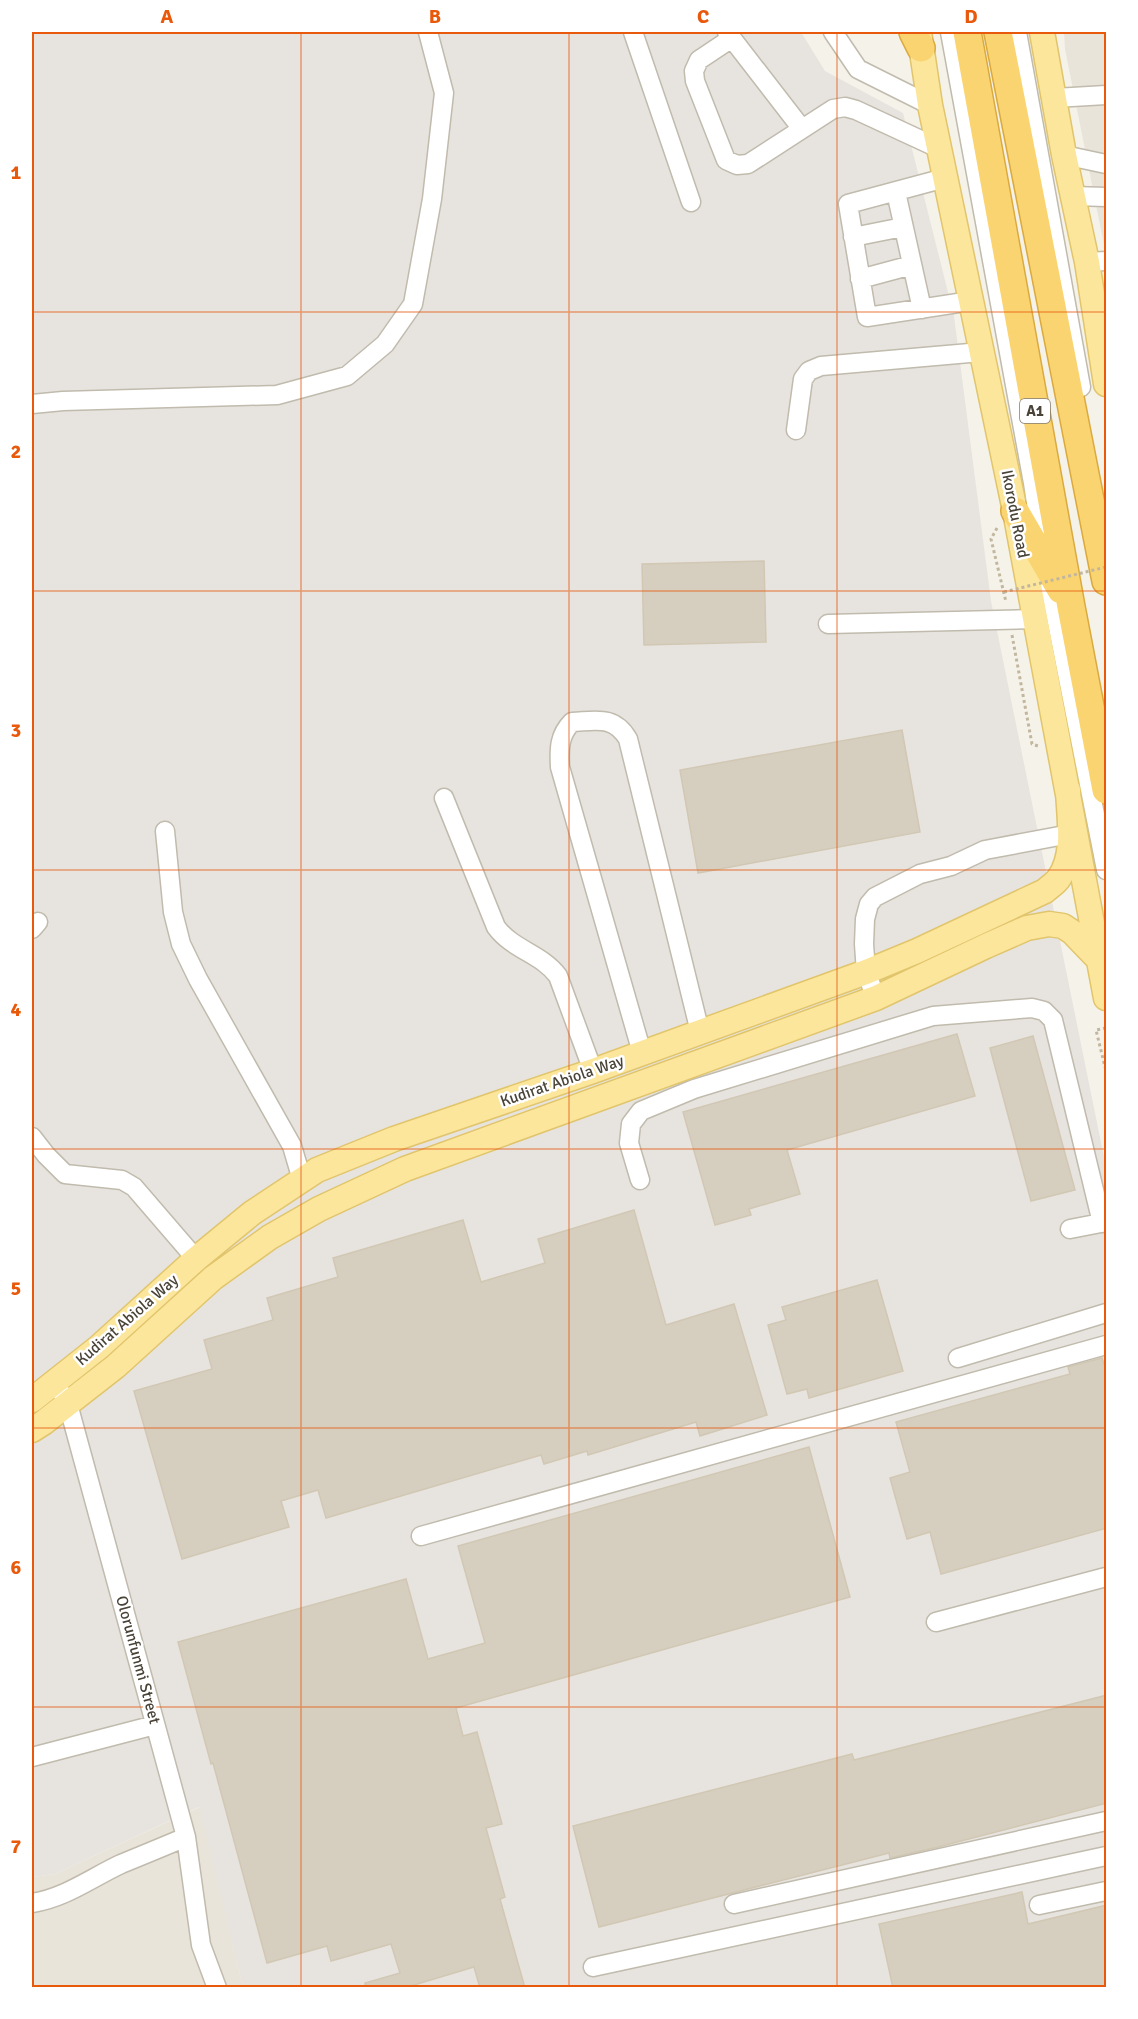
<svg xmlns="http://www.w3.org/2000/svg" width="1138" height="2019" font-family="Signika,sans-serif">
  <rect width="100%" height="100%" fill="#f5f2ea"/>
  <path fill="#e9e4d9" d="M 1064,32 L 1106,32 L 1106,255 L 1065,49 Z
    M 200,1807 L 243,1987 L 32,1987 L 32,1877 L 55,1874 Z"/>
  <path fill="#e7e4df" d="M 32,32 L 801,32 L 825,71 L 903,113 L 954,316 L 991,601 L 1106,1167 L 1106,1987 L 243,1987 L 199,1807 L 55,1874 L 32,1877 Z"/>
  <path fill="#d6cfc0" stroke="#d1c7b3" stroke-width="1.5" d="M 764,561 L 766,642 L 644,645 L 642,564 Z
    M 902,730 L 920,832 L 698,873 L 680,770 Z
    M 957,1034 L 975,1096 L 787,1150 L 800,1194 L 749,1209 L 751,1215 L 715,1225 L 683,1112 Z
    M 1033,1036 L 1075,1190 L 1031,1201 L 990,1048 Z
    M 634,1210 L 666,1325 L 734,1304 L 767,1415 L 700,1436 L 696,1422 L 588,1455 L 587,1451 L 544,1464 L 541,1455 L 326,1518 L 318,1490 L 281,1501 L 289,1527 L 182,1559 L 134,1391 L 212,1369 L 204,1340 L 273,1320 L 267,1298 L 338,1277 L 333,1258 L 463,1220 L 481,1282 L 545,1263 L 538,1239 Z
    M 877,1280 L 903,1371 L 809,1398 L 807,1389 L 787,1394 L 768,1325 L 786,1320 L 782,1307 Z
    M 1102,1358 L 1107,1373 L 1107,1528 L 941,1574 L 930,1532 L 907,1539 L 890,1478 L 910,1472 L 896,1422 L 1070,1374 L 1068,1367 Z
    M 809,1447 L 850,1597 L 456,1708 L 463,1736 L 477,1732 L 502,1824 L 486,1828 L 505,1897 L 500,1899 L 525,1988 L 480,1988 L 474,1967 L 404,1988 L 365,1988 L 365,1983 L 400,1973 L 391,1944 L 331,1961 L 327,1946 L 267,1963 L 213,1763 L 211,1764 L 178,1642 L 406,1579 L 428,1659 L 485,1643 L 458,1546 Z
    M 1107,1695 L 1107,1803 L 938,1847 L 890,1858 L 889,1853 L 599,1927 L 573,1826 L 852,1754 L 854,1760 Z
    M 1022,1892 L 1028,1924 L 1107,1905 L 1107,1988 L 893,1988 L 879,1924 Z"/>
  <g fill="none" stroke-linecap="round" stroke-linejoin="round">
    <defs>
      <path id="minor" d="M 633,32 L 691,202
        M 727,32 L 802,129
        M 833,32 L 858,69 L 930,105
        M 950,32 L 1033,483 L 1043,549
        M 1017,32 L 1081,387
        M 732,38 L 699,60 L 694,71 L 695,81 L 726,160 L 737,165 L 748,164 L 833,109 L 845,107 L 856,110 L 938,148
        M 1055,98 L 1106,95
        M 1064,155 L 1106,164
        M 945,178 L 848,204 L 867,317 L 971,301
        M 896,192 L 922,309
        M 1073,196 L 1106,197
        M 853,237 L 903,227
        M 1087,262 L 1106,261
        M 860,279 L 912,265
        M 32,404 L 63,401 L 277,395 L 347,376 L 385,344 L 413,304 L 432,199 L 444,93 L 428,32
        M 796,430 L 803,379 L 809,371 L 821,366 L 981,352
        M 1048,577 L 1106,870
        M 828,624 L 1035,619
        M 444,798 L 496,927 C 513,950 542,954 558,976 L 593,1071
        M 165,831 L 173,912 L 181,944 L 198,979 L 292,1146 L 302,1180
        M 32,929 L 38,922
        M 876,998 L 866,972 L 864,944 L 865,919 L 869,904 L 875,897 L 920,874 L 951,866 L 985,850 L 1070,834
        M 642,1053 L 560,767 C 559,749 559,735 572,722 C 596,721 614,715 628,739 L 700,1032
        M 32,1137 L 46,1155 L 65,1174 L 122,1180 L 134,1187 L 196,1259
        M 640,1180 L 629,1143 L 631,1124 L 641,1111 L 694,1089 L 933,1016 L 1032,1008 L 1044,1011 L 1053,1020 L 1102,1223
        M 1070,1229 L 1106,1222
        M 958,1358 L 1106,1313
        M 63,1395 L 68,1404 L 186,1837 L 201,1945 L 217,1988
        M 421,1536 L 1106,1345
        M 936,1622 L 1106,1577
        M 32,1757 L 155,1725
        M 32,1903 C 65,1898 91,1878 121,1864 C 143,1855 165,1846 186,1837
        M 734,1904 L 1106,1821
        M 1039,1905 L 1106,1891
        M 593,1967 L 1106,1856"/>
      <path id="major" d="M 919,32 L 930,105 L 1015,511 L 1106,998
        M 1042,32 L 1064,155 L 1087,262 L 1106,384
        M 32,1400 L 99,1347 L 196,1259 L 252,1213 L 317,1170 L 394,1139 L 593,1071 L 866,972 L 917,951 L 1045,891 C 1049,887 1056,883 1059,878 C 1076,855 1069,817 1068,790
        M 32,1430 L 43,1423 L 116,1366 L 213,1278 L 270,1237 L 319,1209 L 405,1169 L 876,998 L 986,946 L 1027,928 L 1049,924 L 1063,926 L 1072,932 L 1099,960"/>
      <path id="highway" d="M 913,32 L 921,48
        M 967,32 L 1071,607 L 1106,790
        M 998,32 L 1106,581
        M 1015,511 L 1061,590"/>
    </defs>
    <use href="#minor" stroke="#c0bbad" stroke-width="21"/>
    <use href="#major" stroke="#e1c56c" stroke-width="27"/>
    <use href="#highway" stroke="#daaa3f" stroke-width="30"/>
    <path stroke="#c2b79e" stroke-width="3" stroke-dasharray="3 3" stroke-linecap="butt" d="M 997,528 L 991,539 L 1006,602
      M 1012,635 L 1032,744 L 1038,746
      M 1106,1028 L 1096,1030 L 1105,1067 L 1106,1068"/>
    <use href="#minor" stroke="#fff" stroke-width="18"/>
    <use href="#major" stroke="#fce69c" stroke-width="24"/>
    <use href="#highway" stroke="#fad470" stroke-width="27"/>
    <path stroke="#c2b79e" stroke-width="3" stroke-dasharray="3 3" stroke-linecap="butt" d="M 1004,592 L 1106,567"/>
  </g>
  <path fill="none" stroke="#e8590c" stroke-width="1.5" stroke-opacity="0.55" d="M 301,32 L 301,1988M 569,32 L 569,1988M 837,32 L 837,1988M 32,312 L 1106,312M 32,591 L 1106,591M 32,870 L 1106,870M 32,1149 L 1106,1149M 32,1428 L 1106,1428M 32,1707 L 1106,1707"/>
  <g text-anchor="middle" dominant-baseline="central" stroke-width="5" stroke-linejoin="round" paint-order="stroke">
    <rect fill="#fff" stroke="#807b74" stroke-width="1.5" x="1020" y="399" width="30" height="24" rx="4.5"/>
    <g font-size="15" font-weight="bold" fill="#494338">
      <text x="1035" y="411">A1</text>
    </g>
    <g font-size="16" fill="#494338" stroke="#fff">
      <text transform="translate(1015 514) rotate(79)">Ikorodu Road</text>
      <text transform="translate(562 1081) rotate(-19)">Kudirat Abiola Way</text>
      <text transform="translate(127 1320) rotate(-41)">Kudirat Abiola Way</text>
      <text transform="translate(138 1660) rotate(75)">Olorunfunmi Street</text>
    </g>
  </g>
  <rect width="1138" height="2019" fill="none" stroke="#ffffff" stroke-width="66"/>
  <rect x="33" y="33" width="1072" height="1953" fill="none" stroke="#e8590c" stroke-width="2"/>
  <g font-size="20" text-anchor="middle" font-weight="bold" fill="#e8590c">
    <text x="167" y="23">A</text>
    <text x="435" y="23">B</text>
    <text x="703" y="23">C</text>
    <text x="971" y="23">D</text>
    <text x="16" y="179">1</text>
    <text x="16" y="458">2</text>
    <text x="16" y="737">3</text>
    <text x="16" y="1016">4</text>
    <text x="16" y="1295">5</text>
    <text x="16" y="1574">6</text>
    <text x="16" y="1853">7</text>
  </g>
</svg>
